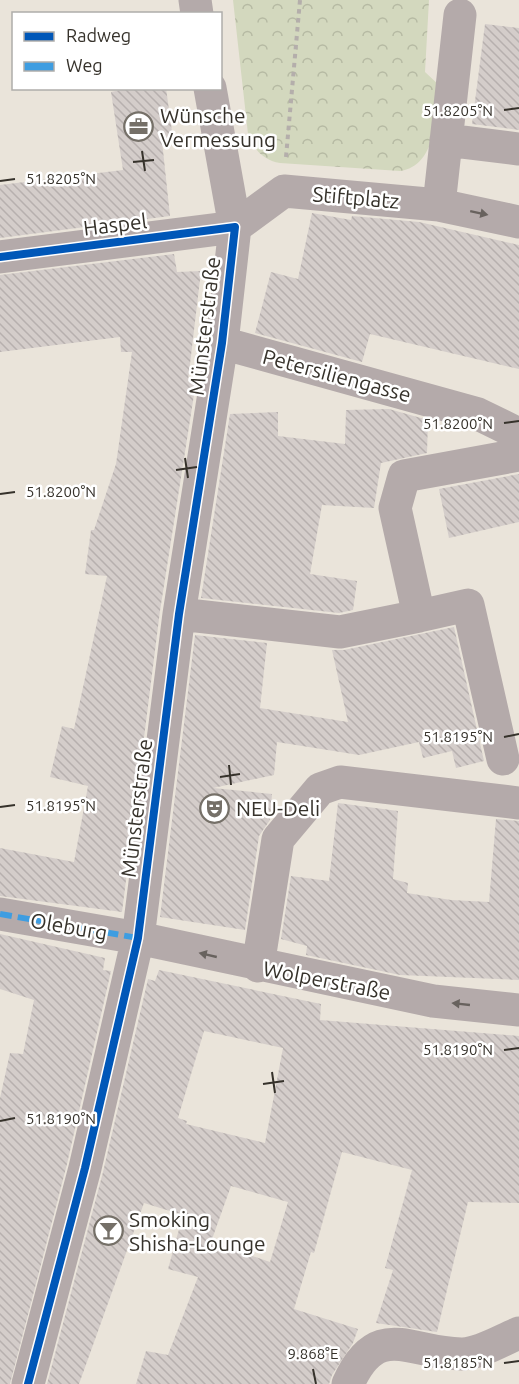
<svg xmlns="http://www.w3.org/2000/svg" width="519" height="1384" font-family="Ubuntu,sans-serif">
  <defs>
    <pattern id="forest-crowns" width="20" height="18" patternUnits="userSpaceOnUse" patternTransform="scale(1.5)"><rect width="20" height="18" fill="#d3d8be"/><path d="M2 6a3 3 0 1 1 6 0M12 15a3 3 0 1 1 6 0" fill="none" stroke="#b6baa3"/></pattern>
    <pattern id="building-back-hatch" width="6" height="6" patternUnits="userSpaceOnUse" patternTransform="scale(1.5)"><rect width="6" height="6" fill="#d4cdca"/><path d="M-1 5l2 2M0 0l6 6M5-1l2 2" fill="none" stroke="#b7b0ae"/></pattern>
  </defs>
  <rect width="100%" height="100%" fill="#eae4da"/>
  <path fill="url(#forest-crowns)" d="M 233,0 L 429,0 L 425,72 L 440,86 C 436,114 437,166 400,171 L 280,163 C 264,161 253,149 248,134 Z"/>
  <path fill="url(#building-back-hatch)" fill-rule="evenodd" d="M 485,24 L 519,28 L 519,130 L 472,124 Z
    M 131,88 L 166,88 L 173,139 L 162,141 L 170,216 L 0,238 L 0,185 L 123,170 L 111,92 Z
    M 312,213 L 351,220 L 352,216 L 419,222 L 519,245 L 519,369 L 370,334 L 362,362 L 255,333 L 271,272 L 298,279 Z
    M 174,254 L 177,272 L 201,271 L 188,381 L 196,382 L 160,611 L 122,912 L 0,896 L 0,848 L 74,862 L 88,786 L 50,777 L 62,726 L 74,729 L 107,576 L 85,574 L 91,530 L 94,530 L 116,464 L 132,352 L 121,352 L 120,337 L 0,352 L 0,275 Z
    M 389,409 L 428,420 L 427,453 L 381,463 L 374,508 L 322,505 L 310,574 L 357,581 L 353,610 L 339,613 L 201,598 L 230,414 L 278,412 L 278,436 L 345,444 L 346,410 Z
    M 519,474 L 519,522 L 449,538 L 439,489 Z
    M 454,627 L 484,761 L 456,768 L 452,751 L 423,758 L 419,742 L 359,755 L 277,742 L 274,775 L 213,788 L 272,794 L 270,820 L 259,836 L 245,930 L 160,917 L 195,635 L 267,643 L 260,708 L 348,722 L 332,650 L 344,650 Z
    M 338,803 L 398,811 L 393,879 L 408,883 L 407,893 L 451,900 L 489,902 L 496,819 L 519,821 L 519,980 L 400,975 L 306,955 L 307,946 L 281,939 L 291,876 L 329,881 Z
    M 0,934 L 105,958 L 103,970 L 111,971 L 67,1164 L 10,1384 L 0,1384 L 0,1098 L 10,1053 L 23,1054 L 34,1000 L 0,989 Z
    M 159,970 L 321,1004 L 320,1020 L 519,1036 L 519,1203 L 468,1202 L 437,1332 L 376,1323 L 393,1270 L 385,1268 L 412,1170 L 342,1152 L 314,1253 L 311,1252 L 294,1309 L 358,1329 L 353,1343 L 332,1375 L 329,1384 L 136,1384 L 146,1351 L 168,1355 L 198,1277 L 168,1269 L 183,1215 L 144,1203 L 79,1384 L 47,1384 L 103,1172 L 148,979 L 155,981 ZM 204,1031 L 283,1048 L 265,1143 L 186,1124 L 187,1121 L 178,1118 ZM 231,1186 L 288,1202 L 270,1262 L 211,1242 Z"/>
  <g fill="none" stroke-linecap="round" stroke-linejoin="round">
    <path stroke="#b4aeab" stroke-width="4" stroke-dasharray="4.5 4.5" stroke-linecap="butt" d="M 286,157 L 300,0"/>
    <path stroke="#b4aaaa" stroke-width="33" d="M 195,0 L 197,14
      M 210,88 L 235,227 L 284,191 L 439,205 L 460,15
      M 446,140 L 519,149
      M 439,205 L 519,222
      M 0,257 L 235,227 L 222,343 L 179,614 L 138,938 L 85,1168 L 28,1384
      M 222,343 L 478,414 L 519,434
      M 179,614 L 340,632 L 419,616 L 395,508 L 404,476 L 519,455
      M 419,616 L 468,605 L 503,759
      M 0,914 L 138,938 L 433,1001 L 519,1010
      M 258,966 L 278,839 L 320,789 L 340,782 L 519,803
      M 348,1384 C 378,1317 411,1355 463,1354 C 481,1353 502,1340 519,1333"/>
    <path stroke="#3e9de1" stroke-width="6" stroke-dasharray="12 6" stroke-linecap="butt" d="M 0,914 L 138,938 L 136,944"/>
    <defs>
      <path id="cycleway" d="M 0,257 L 235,227 L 222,343 L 179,614 L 138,938 L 85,1168 L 28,1384"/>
    </defs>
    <use href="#cycleway" stroke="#fff" stroke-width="11"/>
    <use href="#cycleway" stroke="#0057b8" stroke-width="8"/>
  </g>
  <defs><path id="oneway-solid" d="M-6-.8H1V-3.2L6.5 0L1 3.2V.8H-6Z" transform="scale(1.5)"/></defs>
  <g fill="#68625e">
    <use href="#oneway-solid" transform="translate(479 213) rotate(12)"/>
    <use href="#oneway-solid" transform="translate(208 955) rotate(-167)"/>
    <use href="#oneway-solid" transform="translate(461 1004) rotate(-174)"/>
  </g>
  <path fill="none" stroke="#36322b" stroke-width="2" d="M 504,110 L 519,108M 142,151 L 145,171M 133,162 L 154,160M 0,181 L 15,179M 504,423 L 519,421M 185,458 L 188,478M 176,470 L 197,467M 0,494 L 15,492M 504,737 L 519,734M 229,765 L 231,785M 220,777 L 240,774M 0,807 L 15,805M 504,1050 L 519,1048M 272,1072 L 275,1093M 263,1084 L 284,1081M 0,1121 L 15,1118M 504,1363 L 519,1361M 313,1369 L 316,1384"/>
  <defs>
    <symbol id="office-ring" viewBox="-11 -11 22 22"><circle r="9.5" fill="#fff" stroke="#757068" stroke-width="1.5"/><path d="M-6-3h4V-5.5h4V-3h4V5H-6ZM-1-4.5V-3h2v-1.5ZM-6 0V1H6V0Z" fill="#757068"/></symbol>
    <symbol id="theatre-ring" viewBox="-11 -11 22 22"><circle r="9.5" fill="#fff" stroke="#757068" stroke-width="1.5"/><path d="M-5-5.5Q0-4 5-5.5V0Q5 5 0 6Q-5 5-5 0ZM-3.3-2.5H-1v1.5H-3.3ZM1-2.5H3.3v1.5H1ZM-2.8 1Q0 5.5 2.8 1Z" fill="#757068"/></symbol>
    <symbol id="bar-ring" viewBox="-11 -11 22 22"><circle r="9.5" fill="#fff" stroke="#757068" stroke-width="1.5"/><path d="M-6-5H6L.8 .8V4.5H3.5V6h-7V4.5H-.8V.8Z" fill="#757068"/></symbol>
  </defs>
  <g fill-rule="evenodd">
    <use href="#office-ring" x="122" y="110" width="33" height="33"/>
    <use href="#theatre-ring" x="198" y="792" width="33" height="33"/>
    <use href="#bar-ring" x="92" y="1214" width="33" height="33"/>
  </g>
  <g text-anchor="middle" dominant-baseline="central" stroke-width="5" stroke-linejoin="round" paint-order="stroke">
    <g font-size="21" fill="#36322b" stroke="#fff" text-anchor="start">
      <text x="160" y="115">Wünsche<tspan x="160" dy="24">Vermessung</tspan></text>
      <text x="236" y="808">NEU-Deli</text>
      <text x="129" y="1219">Smoking<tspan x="129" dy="24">Shisha-Lounge</tspan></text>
    </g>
    <g font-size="21" fill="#36322b" stroke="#fff">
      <text transform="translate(356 197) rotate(5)">Stiftplatz</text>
      <text transform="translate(115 224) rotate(-7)">Haspel</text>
      <text transform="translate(204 326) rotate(-83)">Münsterstraße</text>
      <text transform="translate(337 375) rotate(15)">Petersiliengasse</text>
      <text transform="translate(136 808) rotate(-83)">Münsterstraße</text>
      <text transform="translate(69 926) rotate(10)">Oleburg</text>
      <text transform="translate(327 980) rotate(11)">Wolperstraße</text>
    </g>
  </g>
  <g font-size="15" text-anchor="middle" fill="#36322b" stroke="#fff" stroke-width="5" stroke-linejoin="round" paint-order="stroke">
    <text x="458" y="116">51.8205°N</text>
    <text x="61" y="184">51.8205°N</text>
    <text x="458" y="429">51.8200°N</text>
    <text x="61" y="497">51.8200°N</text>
    <text x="458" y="742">51.8195°N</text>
    <text x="61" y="811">51.8195°N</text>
    <text x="458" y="1055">51.8190°N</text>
    <text x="61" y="1124">51.8190°N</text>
    <text x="313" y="1359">9.868°E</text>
    <text x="458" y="1368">51.8185°N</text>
  </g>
  <rect x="12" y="12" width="210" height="78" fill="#ffffff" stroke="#afadaa" stroke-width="1.5"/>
  <rect x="24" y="32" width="30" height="9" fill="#0057b8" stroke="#afadaa" stroke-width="1.5"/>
  <text x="66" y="42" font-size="18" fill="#36322b">Radweg</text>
  <rect x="24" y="62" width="30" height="9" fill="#3e9de1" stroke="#afadaa" stroke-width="1.5"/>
  <text x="66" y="72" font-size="18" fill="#36322b">Weg</text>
</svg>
